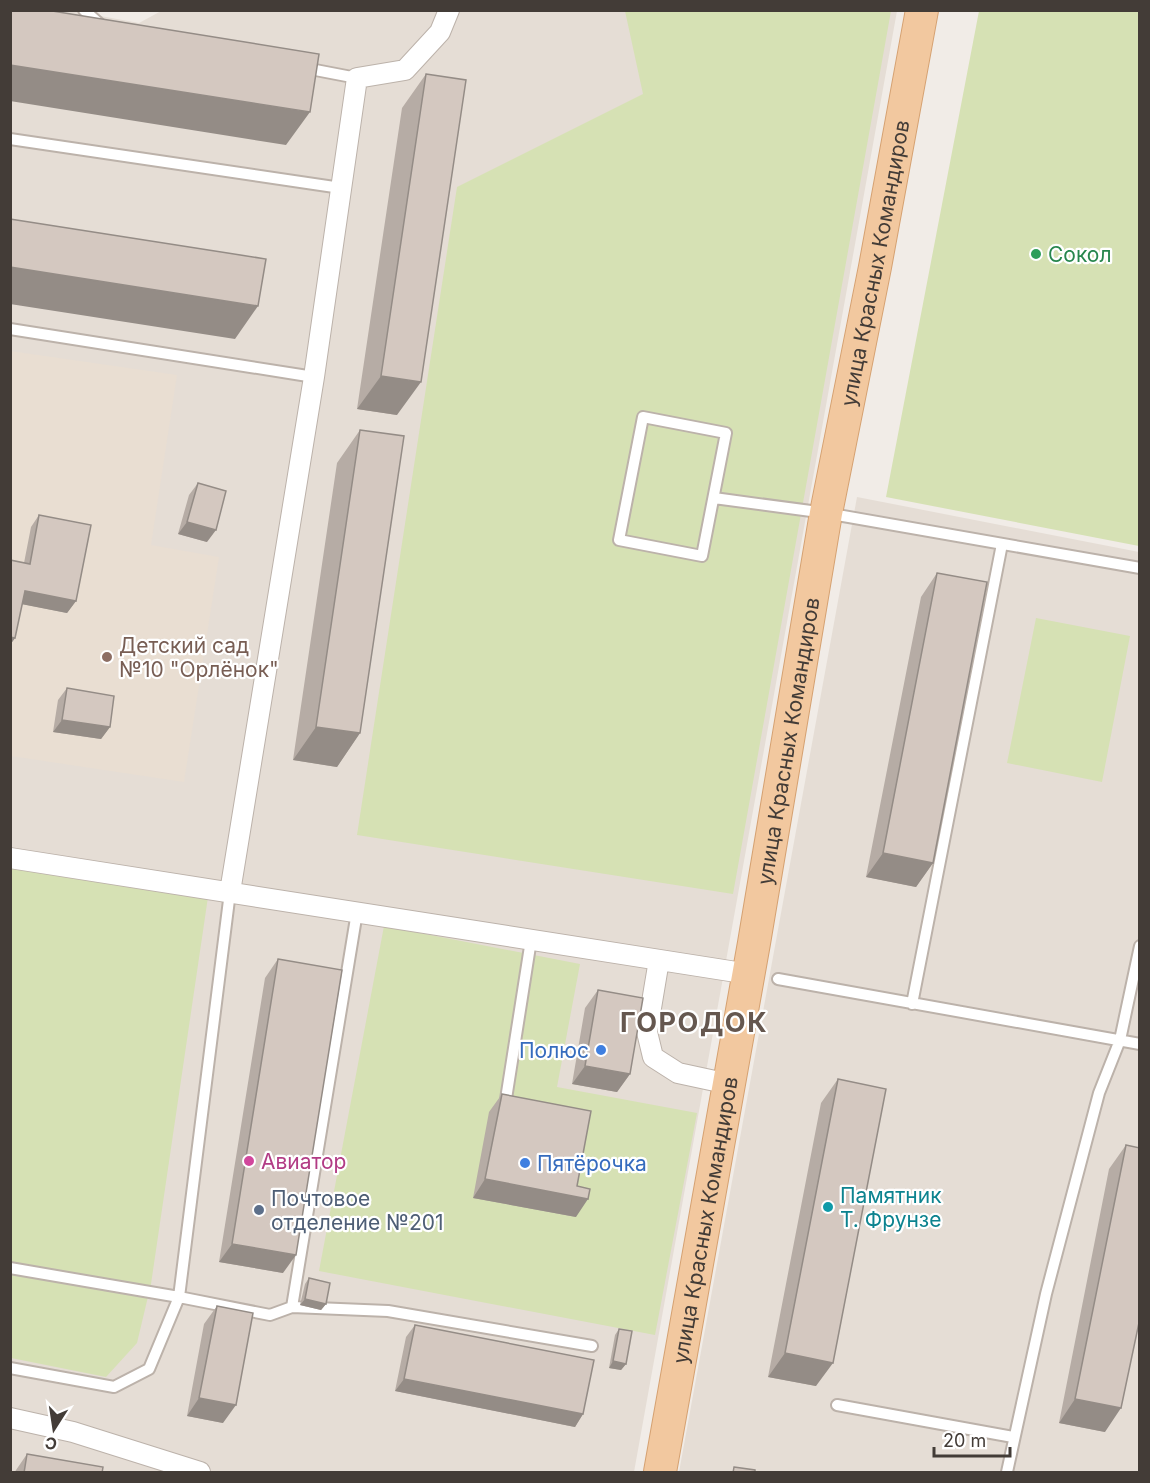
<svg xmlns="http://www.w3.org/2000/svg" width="1150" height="1483" font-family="Inter,sans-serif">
  <rect width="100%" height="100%" fill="#f1ece7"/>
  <path fill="#e5ddd5" d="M 163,10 L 897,11 L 634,1472 L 11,1472 L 10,11 L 73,11 L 139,23 Z
    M 857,497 L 1139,552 L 1139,1472 L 679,1472 Z"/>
  <path fill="#e9ded2" d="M 10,351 L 177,375 L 151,545 L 219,557 L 184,782 L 11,756 Z"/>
  <path fill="#d6e1b4" d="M 625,11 L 891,11 L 733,894 L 357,835 L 457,187 L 643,94 Z
    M 979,11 L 1139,11 L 1139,546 L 886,497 Z
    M 1036,618 L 1130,636 L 1102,782 L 1007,763 Z
    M 11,868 L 208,897 L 151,1284 L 137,1343 L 106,1377 L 11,1358 Z
    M 384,926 L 580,964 L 557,1087 L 697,1113 L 655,1335 L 319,1271 Z"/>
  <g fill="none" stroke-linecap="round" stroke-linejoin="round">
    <defs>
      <path id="lane" d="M 84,10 L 102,26
        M 305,68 L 357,78
        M 10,139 L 341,188
        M 10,329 L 314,377
        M 643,417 L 726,433 L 702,556 L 619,540 Z
        M 714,498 L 826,513 L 1140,568
        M 230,892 L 179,1297 L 270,1315 L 292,1307 L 357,912
        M 778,979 L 1140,1044
        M 912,1004 L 1002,544
        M 506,1099 L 531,940
        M 10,1268 L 179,1297 L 149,1369 L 114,1387 L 10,1368
        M 292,1307 L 388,1311 L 592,1346
        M 837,1405 L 1013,1437
        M 1007,1472 L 1046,1294 L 1099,1093 L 1120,1040 L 1140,946"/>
      <path id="street" d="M 10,858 L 749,974
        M 230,892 L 314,377 L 357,78 L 405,70 L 440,32 L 449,10
        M 659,960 L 647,1032 L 653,1057 L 678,1073 L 729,1084
        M 10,1418 L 73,1432 L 200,1472"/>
      <g id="primary">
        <path id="s1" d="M 660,1472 L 754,943 L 826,513 L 875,267 L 922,10"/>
      </g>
    </defs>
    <use href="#lane" stroke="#bcb2aa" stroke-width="14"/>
    <use href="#street" stroke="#bcb2aa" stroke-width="22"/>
    <use href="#primary" stroke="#d5a171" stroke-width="34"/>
    <use href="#lane" stroke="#fff" stroke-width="10"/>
    <use href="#street" stroke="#fff" stroke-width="20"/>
    <use href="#primary" stroke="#f2c89f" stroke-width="32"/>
  </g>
  <path fill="#b6aca5" d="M 426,74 L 397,415 L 357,409 L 402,108 Z
    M 360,430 L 360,733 L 337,767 L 293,760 L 337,463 Z
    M 198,483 L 207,542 L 178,534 L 189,495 Z
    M 39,515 L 76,601 L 67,613 L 22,604 L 15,638 L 10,645 L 10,560 L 24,563 L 31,527 Z
    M 937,573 L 933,863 L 916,887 L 866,877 L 921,597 Z
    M 67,688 L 110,727 L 101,739 L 53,732 L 58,700 Z
    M 278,959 L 283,1273 L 219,1262 L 265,978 Z
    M 598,990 L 630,1074 L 617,1092 L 572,1084 L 585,1008 Z
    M 838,1079 L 816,1386 L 768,1377 L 821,1103 Z
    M 502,1094 L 577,1186 L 576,1217 L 473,1198 L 489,1112 Z
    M 1126,1145 L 1105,1432 L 1059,1423 L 1109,1169 Z
    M 309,1278 L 326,1304 L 321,1310 L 300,1305 L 305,1284 Z
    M 217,1306 L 223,1423 L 187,1416 L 204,1324 Z
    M 415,1325 L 583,1414 L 575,1427 L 395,1391 L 406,1337 Z
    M 619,1329 L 626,1364 L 621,1370 L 609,1368 L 615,1335 Z
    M 27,1454 L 102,1473 L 14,1473 Z"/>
  <path fill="#948c86" d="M 10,65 L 310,112 L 286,145 L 10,101 Z
    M 10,267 L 258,306 L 235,339 L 10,304 Z
    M 381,376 L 421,382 L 397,415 L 357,409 Z
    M 187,522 L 216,530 L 207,542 L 178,534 Z
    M 25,591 L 76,601 L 67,613 L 16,603 Z
    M 10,637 L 15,638 L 10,645 Z
    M 62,720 L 110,727 L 101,739 L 53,732 Z
    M 316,727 L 360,733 L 337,767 L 293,760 Z
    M 883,853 L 933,863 L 916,887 L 866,877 Z
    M 585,1066 L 630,1074 L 617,1092 L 572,1084 Z
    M 485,1179 L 588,1199 L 576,1217 L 473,1198 Z
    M 232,1244 L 296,1255 L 283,1273 L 219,1262 Z
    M 305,1299 L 326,1304 L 321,1310 L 300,1305 Z
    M 785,1353 L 833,1363 L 816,1386 L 768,1377 Z
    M 613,1361 L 626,1364 L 621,1370 L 609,1368 Z
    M 404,1379 L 583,1414 L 575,1427 L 395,1391 Z
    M 199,1398 L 236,1405 L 223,1423 L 187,1416 Z
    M 1075,1399 L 1121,1408 L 1105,1432 L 1059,1423 Z"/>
  <path fill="#d4c8c0" stroke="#948c86" stroke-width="1.5" d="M 10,10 L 46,10 L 319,54 L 310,112 L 10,65 Z
    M 426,74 L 466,80 L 421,382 L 381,376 Z
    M 10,219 L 266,259 L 258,306 L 10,267 Z
    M 360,430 L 404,436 L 360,733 L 316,727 Z
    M 198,483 L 226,491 L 216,530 L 187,522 Z
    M 39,515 L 91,525 L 76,601 L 25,591 L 15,638 L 10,637 L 10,560 L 30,564 Z
    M 937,573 L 987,582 L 933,863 L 883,853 Z
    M 67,688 L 114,696 L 110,727 L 62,720 Z
    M 278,959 L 342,970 L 296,1255 L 232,1244 Z
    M 598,990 L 643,998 L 630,1074 L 585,1066 Z
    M 838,1079 L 886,1089 L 833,1363 L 785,1353 Z
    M 502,1094 L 591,1111 L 577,1186 L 590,1189 L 588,1199 L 485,1179 Z
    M 1126,1145 L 1140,1148 L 1140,1318 L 1121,1408 L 1075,1399 Z
    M 309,1278 L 330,1283 L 326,1304 L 305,1299 Z
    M 217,1306 L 253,1313 L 236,1405 L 199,1398 Z
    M 415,1325 L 594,1360 L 583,1414 L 404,1379 Z
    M 619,1329 L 632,1331 L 626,1364 L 613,1361 Z
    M 27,1454 L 103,1467 L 102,1473 L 24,1473 Z
    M 734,1467 L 755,1470 L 755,1473 L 733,1473 Z"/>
  <circle fill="#2e9e5b" stroke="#fff" stroke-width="2" cx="1036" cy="254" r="6"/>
  <circle fill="#8d6e63" stroke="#fff" stroke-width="2" cx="107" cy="657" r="6"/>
  <g fill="#3f7fe0" stroke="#fff" stroke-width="2">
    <circle cx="601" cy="1050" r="6"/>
    <circle cx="525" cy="1163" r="6"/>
  </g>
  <circle fill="#d1479c" stroke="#fff" stroke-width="2" cx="249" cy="1161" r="6"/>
  <circle fill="#0f9aa8" stroke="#fff" stroke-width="2" cx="828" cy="1207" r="6"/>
  <circle fill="#5c6f8a" stroke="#fff" stroke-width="2" cx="259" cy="1210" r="6"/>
  <g text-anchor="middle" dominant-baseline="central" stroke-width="4.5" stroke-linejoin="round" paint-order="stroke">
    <g font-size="21" fill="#27864d" stroke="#fff" text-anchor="start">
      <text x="1048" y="254">Сокол</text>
    </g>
    <g font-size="21" fill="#433c37" stroke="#fff">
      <text stroke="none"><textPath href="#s1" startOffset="1228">улица Красных Командиров</textPath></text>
      <text stroke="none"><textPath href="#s1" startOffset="742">улица Красных Командиров</textPath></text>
      <text stroke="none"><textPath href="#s1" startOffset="256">улица Красных Командиров</textPath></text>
    </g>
    <g font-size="21" fill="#785e54" stroke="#fff" text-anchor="start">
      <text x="119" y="645">Детский сад<tspan x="119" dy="24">№10 "Орлёнок"</tspan></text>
    </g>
    <g font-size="21" fill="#366cbe" stroke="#fff" text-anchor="end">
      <text x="589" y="1050">Полюс</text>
      <text x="537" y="1163" text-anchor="start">Пятёрочка</text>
    </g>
    <g font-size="21" fill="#b23c85" stroke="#fff" text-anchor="start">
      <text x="261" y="1161">Авиатор</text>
    </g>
    <g font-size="21" fill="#0d838f" stroke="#fff" text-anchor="start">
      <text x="840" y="1195">Памятник<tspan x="840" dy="24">Т. Фрунзе</tspan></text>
    </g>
    <g font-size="21" fill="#4e5e75" stroke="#fff" text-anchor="start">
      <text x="271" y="1198">Почтовое<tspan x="271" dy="24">отделение №201</tspan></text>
    </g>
    <g font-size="27" font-weight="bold" letter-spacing="1.5" fill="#65574f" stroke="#fff">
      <text x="694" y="1022">ГОРОДОК</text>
    </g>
  </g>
  <rect width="1150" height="1483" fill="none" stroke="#433c37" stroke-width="24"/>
  <g transform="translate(54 1429) rotate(192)" stroke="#ffffff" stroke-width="4.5" paint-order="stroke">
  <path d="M0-4.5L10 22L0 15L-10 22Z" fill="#433c37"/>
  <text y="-9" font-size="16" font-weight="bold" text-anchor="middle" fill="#433c37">С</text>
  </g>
  <path d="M934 1447v9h76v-9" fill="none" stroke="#433c37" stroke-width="3"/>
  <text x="943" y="1447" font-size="18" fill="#433c37" stroke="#ffffff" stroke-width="4.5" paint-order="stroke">20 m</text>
</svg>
